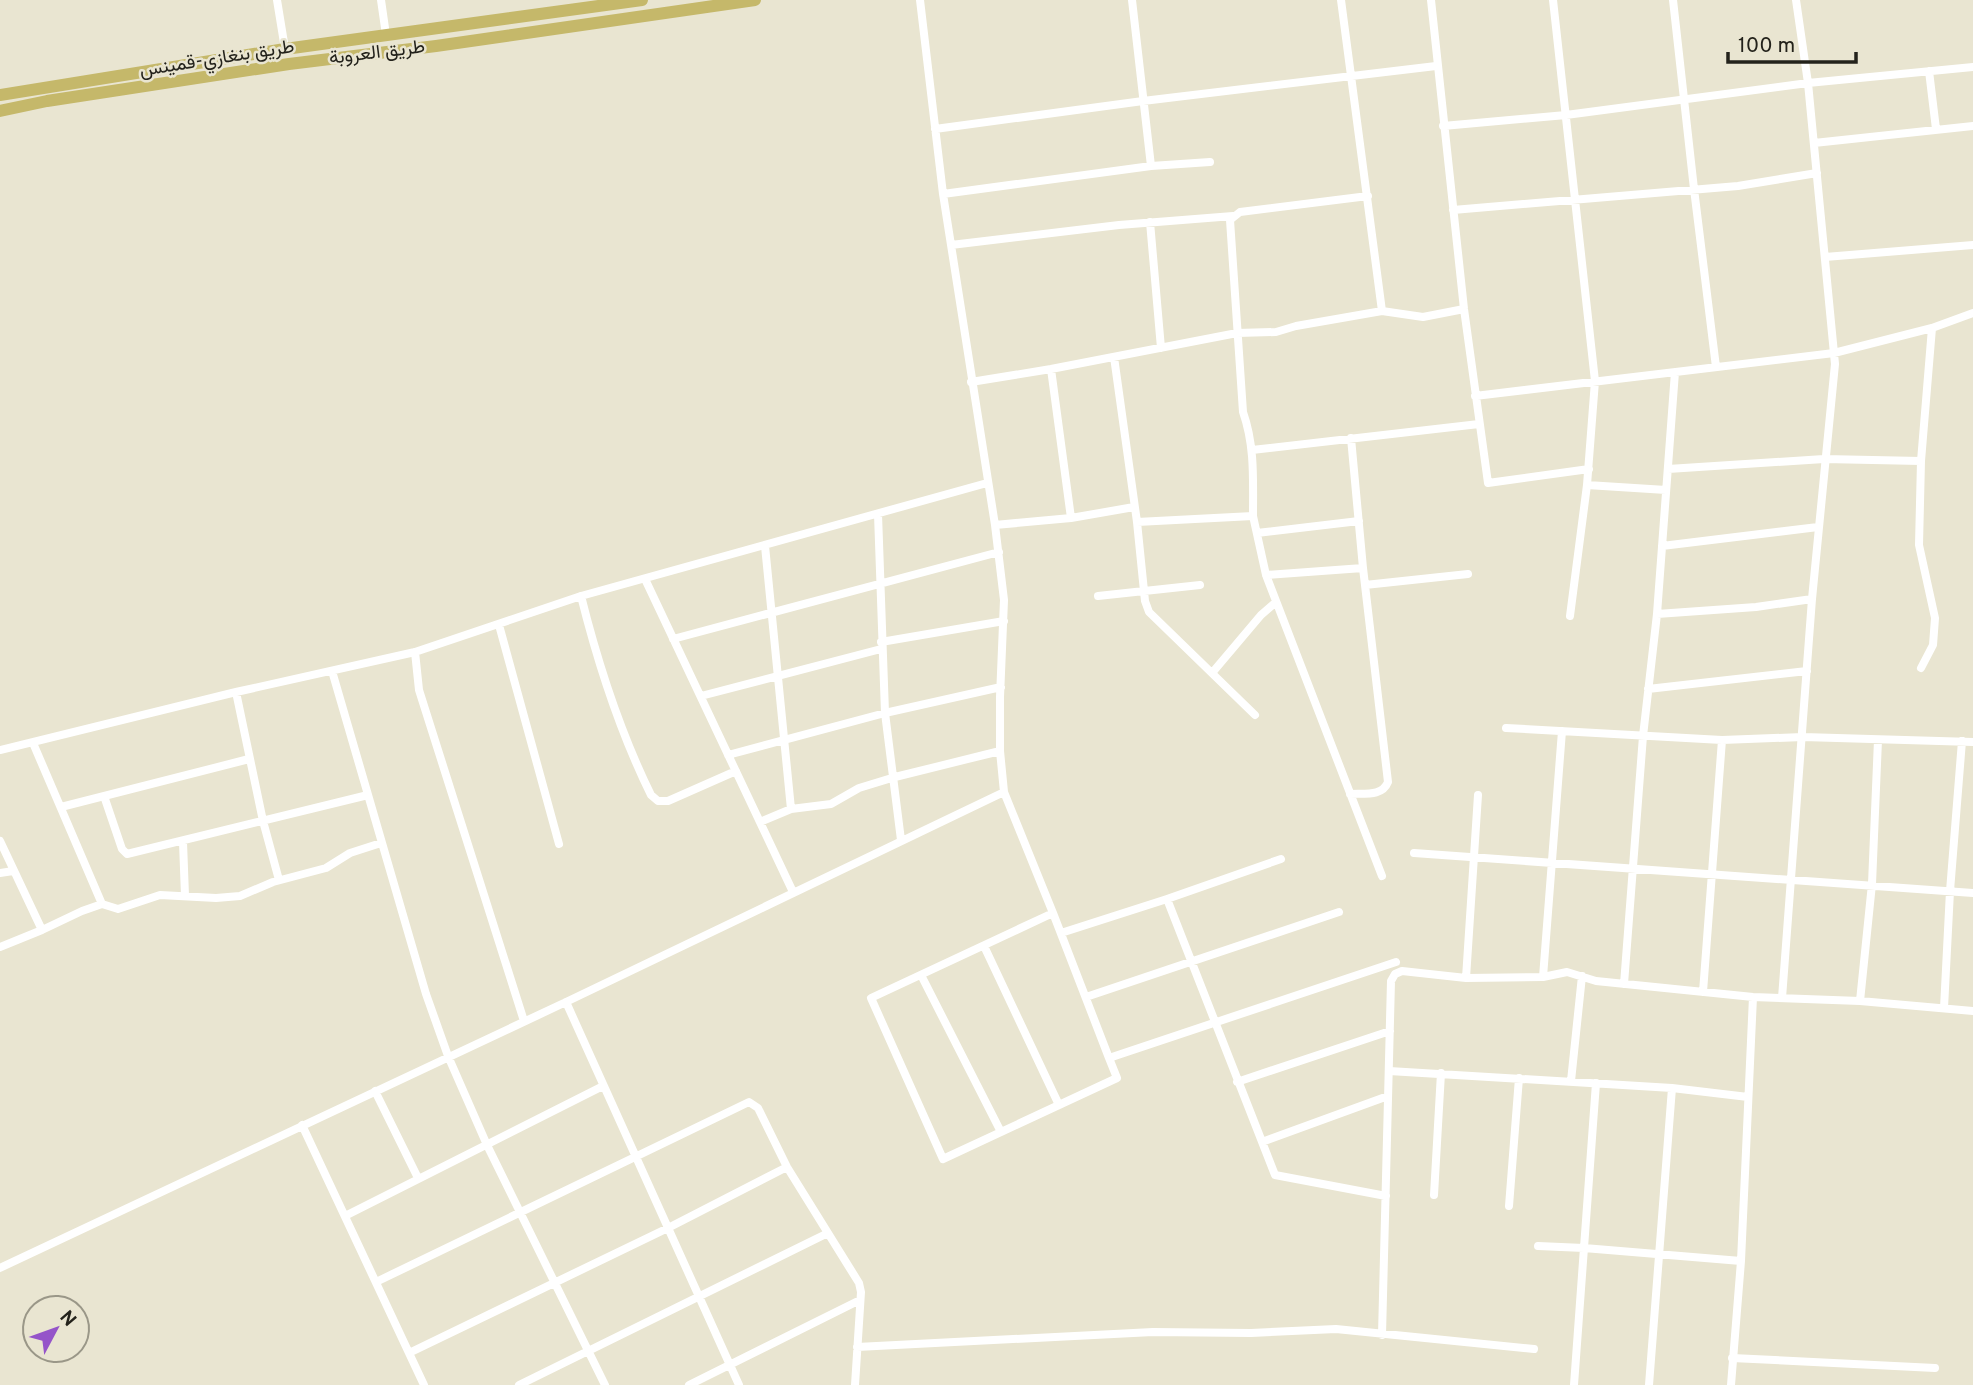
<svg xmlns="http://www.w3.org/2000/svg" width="1973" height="1385" font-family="Overpass,Vazirmatn,sans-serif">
  <rect width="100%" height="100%" fill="#e9e5d1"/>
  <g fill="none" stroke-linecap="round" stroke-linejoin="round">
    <path stroke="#fff" stroke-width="8" d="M 277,0 L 285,49
      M 381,0 L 386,35
      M 1341,0 L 1382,311
      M 1431,0 L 1464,309 L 1488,483 L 1589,469
      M 1553,0 L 1595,381 L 1587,485 L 1570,616
      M 1673,0 L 1694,189 L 1716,367
      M 1796,0 L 1808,83 L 1973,67
      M 1929,71 L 1936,129
      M 1443,126 L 1566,115 L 1808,83 L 1835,364 L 1812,599 L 1782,998
      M 935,129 L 1143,101 L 1436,66
      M 1814,143 L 1973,126
      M 1151,166 L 1210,162
      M 943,194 L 1151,166 L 1132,0
      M 1453,210 L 1738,186 L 1817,173
      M 1150,222 L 1161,348
      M 951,245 L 1119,225 L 1233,216
      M 1825,257 L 1973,245
      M 1114,357 L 1137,522 L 1253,516 L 1266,575 L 1382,876
      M 1051,369 L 1071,518
      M 971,382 L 1051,369 L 1237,333 L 1276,332 L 1296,326 L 1382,311 L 1423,317 L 1464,309
      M 1475,396 L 1834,353 L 1932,328 L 1973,313
      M 1252,450 L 1479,424
      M 1668,469 L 1824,459 L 1921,461
      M 1587,485 L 1666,490
      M 878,514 L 885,713 L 901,840
      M 1253,516 C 1253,480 1255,446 1243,412 L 1230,220 L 1240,212 L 1368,196
      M 1137,522 L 1145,601 L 1149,612 L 1255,715
      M 995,525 L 1071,518 L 1134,507
      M 1257,533 L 1359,521
      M 765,546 L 791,809
      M 1662,546 L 1818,527
      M 1266,575 L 1363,568 L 1351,438
      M 645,579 L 793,892
      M 1365,585 L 1468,574
      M 581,596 C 598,664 620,732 651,795 L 658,801 L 668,801 L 736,771
      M 1098,596 L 1200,585
      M 1657,614 L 1756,607 L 1812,599
      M 499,625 L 559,844
      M 673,639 L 999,552
      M 881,642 L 1004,621
      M 415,652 L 419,690 L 524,1021
      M 1921,668 L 1933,645 L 1935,618 L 1919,545 L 1921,461 L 1932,328
      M 332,671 L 426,994 L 448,1056 L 487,1145 L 605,1385
      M 1212,673 L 1261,615 L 1276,602
      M 1648,689 L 1807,671
      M 236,692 L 263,821 L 279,880
      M 701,696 L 881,649
      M 1506,728 L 1722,740 L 1803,737 L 1973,742
      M 33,743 L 102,904
      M 0,750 L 236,692 L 415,652 L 581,596 L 987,483
      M 728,755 L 885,713 L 1001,687
      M 1004,792 L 1053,913 L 871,998 L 943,1159 L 1117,1078 L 1109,1058 L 1396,962
      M 1350,794 C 1364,793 1382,797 1388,782 L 1363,568
      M 104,796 L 122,849 L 127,854 L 368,795
      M 61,807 L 249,759
      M 760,822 L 791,809 L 831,804 L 859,788 L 895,777 L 1000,751
      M 0,841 L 42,930 L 82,911 L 102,904 L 118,909 L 160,895 L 216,898 L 240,896 L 273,882 L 326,868 L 350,853 L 381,843
      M 183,842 L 185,896
      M 1414,853 L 1973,893
      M 0,873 L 13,871
      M 1167,899 L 1275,1175 L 1386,1196
      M 1053,913 L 1109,1058
      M 1061,933 L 1167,899 L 1281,859
      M 984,946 L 1059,1105
      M 0,947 L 42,930
      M 921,975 L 1001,1132
      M 1543,977 L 1562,731
      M 1466,978 L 1478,795
      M 1624,984 L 1643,736 L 1657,614 L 1675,372
      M 1703,992 L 1722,740
      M 1086,997 L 1339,912
      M 1860,1001 L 1872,884 L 1878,740
      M 566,1002 L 739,1385
      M 1944,1008 L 1950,891 L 1962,741
      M 1389,1071 L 1672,1088 L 1748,1097
      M 1571,1081 L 1582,976
      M 1237,1082 L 1390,1031
      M 375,1091 L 418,1178
      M 302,1125 L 424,1385
      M 1262,1142 L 1388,1096
      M 1434,1195 L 1441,1073
      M 1509,1206 L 1519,1078
      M 345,1216 L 603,1086
      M 1538,1246 L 1584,1248 L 1741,1261
      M 0,1268 L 566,1002 L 1004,792 L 1000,751 L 1000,697 L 1004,600 L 995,525 L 943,194 L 920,0
      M 376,1282 L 749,1102 L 758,1108 L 787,1167 L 859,1283 L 861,1292 L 855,1385
      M 1382,1335 L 1391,981 L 1395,974 L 1402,971 L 1466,978 L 1543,977 L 1567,972 L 1596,981 L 1753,997 L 1860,1001 L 1973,1011
      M 857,1347 L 1153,1332 L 1251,1333 L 1336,1329 L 1534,1349
      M 409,1353 L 668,1228 L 787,1167
      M 1732,1358 L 1935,1368
      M 519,1385 L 828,1233
      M 689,1385 L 860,1300
      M 1574,1385 L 1596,1083
      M 1649,1385 L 1672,1088
      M 1731,1385 L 1741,1261 L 1753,997"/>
    <path stroke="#c5b86a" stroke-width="12" d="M 0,95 L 285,49 L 642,0
      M 0,111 L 47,101 L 289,64 L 436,46 L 755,0"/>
  </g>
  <g text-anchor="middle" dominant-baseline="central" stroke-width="5" stroke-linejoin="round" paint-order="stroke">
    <g font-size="19" fill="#23221b" stroke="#e9e5d1">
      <text transform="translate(377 53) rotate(-7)">طريق العروبة</text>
      <text transform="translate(217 59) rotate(-9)">طريق بنغازي-قمينس</text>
    </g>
  </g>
  <g transform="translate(56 1329) rotate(49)"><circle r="33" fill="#e9e5d1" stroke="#9a9788" stroke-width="2"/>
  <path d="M0-5L12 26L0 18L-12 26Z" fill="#9554c9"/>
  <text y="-10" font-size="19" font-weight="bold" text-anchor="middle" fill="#23221b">N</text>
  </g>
  <path d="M1728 52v10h128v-10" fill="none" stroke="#23221b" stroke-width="3.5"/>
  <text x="1738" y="52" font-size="21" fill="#23221b" stroke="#e9e5d1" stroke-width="5" paint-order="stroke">100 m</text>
</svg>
